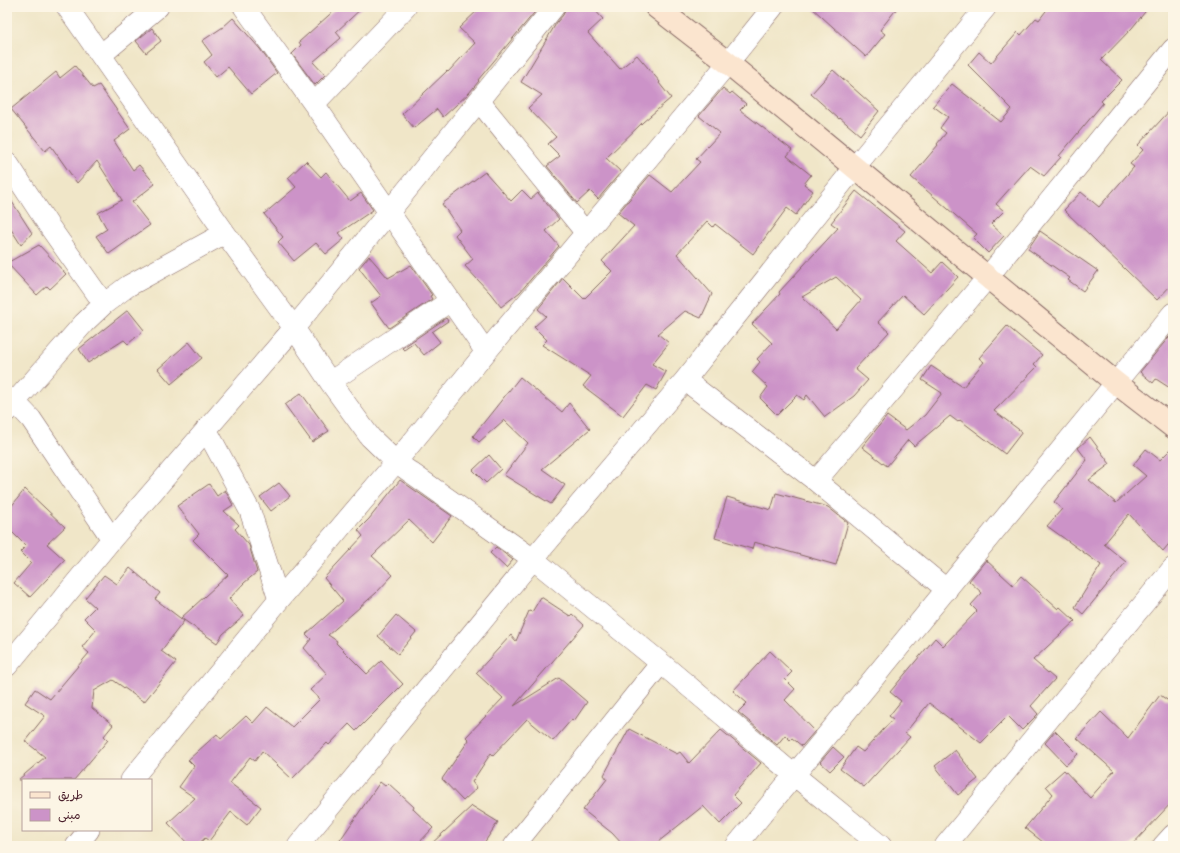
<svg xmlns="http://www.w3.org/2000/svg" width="1180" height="853" font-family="Mali,'Playpen Sans Arabic',sans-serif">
  <rect width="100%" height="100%" fill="#fcf5e5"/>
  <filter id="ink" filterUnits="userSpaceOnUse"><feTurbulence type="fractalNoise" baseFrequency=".025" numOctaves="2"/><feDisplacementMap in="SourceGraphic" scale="8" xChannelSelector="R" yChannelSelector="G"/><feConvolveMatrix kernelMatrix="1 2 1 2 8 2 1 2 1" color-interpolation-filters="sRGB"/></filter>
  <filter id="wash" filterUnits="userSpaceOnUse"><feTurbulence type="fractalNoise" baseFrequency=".012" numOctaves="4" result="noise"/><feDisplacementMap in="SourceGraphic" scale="16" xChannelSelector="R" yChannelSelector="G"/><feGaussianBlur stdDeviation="0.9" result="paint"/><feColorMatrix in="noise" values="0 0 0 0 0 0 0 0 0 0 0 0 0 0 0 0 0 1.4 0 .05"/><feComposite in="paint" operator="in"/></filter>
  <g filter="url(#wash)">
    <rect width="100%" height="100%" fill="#f0e6c8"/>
    <g id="blocks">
      <path fill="#cc93c8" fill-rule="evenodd" d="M 338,7 L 363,7 L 336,32 L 341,38 L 313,62 L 325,75 L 315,85 L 292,54 L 301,45 L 299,42 Z
        M 481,7 L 539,7 L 478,80 L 479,81 L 469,93 L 443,117 L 437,109 L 414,128 L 402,114 L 447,71 L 448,72 L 475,43 L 459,28 Z
        M 566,7 L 592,7 L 603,19 L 588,33 L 620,69 L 637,55 L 660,82 L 659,83 L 671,98 L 643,122 L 606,158 L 621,172 L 598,199 L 590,191 L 577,203 L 547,166 L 560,156 L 548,144 L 556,137 L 528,108 L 542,95 L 521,82 L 557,22 L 563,15 Z
        M 811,7 L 898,7 L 880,30 L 885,34 L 866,57 Z
        M 1049,7 L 1149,7 L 1132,28 L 1101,60 L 1122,80 L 1101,101 L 1103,103 L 1059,156 L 1061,157 L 1044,176 L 1030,166 L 996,204 L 1004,211 L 991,224 L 1004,236 L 988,253 L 973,238 L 977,234 L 911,177 L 938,145 L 937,144 L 946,133 L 940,128 L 948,117 L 933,106 L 952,84 L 1001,122 L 1012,109 L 968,65 L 979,52 L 991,63 L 1018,32 L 1021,35 L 1036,18 L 1039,20 Z
        M 233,18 L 260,49 L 277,73 L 251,94 L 228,67 L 216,77 L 204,62 L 212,55 L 202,41 L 223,27 Z
        M 152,28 L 161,41 L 146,53 L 136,41 Z
        M 75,66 L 93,88 L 99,85 L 130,129 L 114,141 L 133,170 L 139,165 L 155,184 L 132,202 L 150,225 L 109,254 L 96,236 L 107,229 L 98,213 L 122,200 L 97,161 L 77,183 L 51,146 L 45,151 L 11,109 L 56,72 L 60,78 Z
        M 833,70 L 879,111 L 860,135 L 840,118 L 839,119 L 811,94 Z
        M 723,88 L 730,94 L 732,92 L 746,104 L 740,110 L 792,150 L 787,156 L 811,175 L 804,184 L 813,191 L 796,215 L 787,208 L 753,254 L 715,224 L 713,227 L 707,221 L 677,254 L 712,294 L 701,318 L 685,311 L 658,334 L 669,343 L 652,364 L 666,372 L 656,390 L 647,385 L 623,416 L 583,386 L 591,376 L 542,345 L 547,340 L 534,327 L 546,316 L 538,309 L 563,278 L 584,299 L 612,271 L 602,261 L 634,226 L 618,213 L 650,175 L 672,192 L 700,162 L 696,159 L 720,133 L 699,116 Z
        M 1173,107 L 1173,283 L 1157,300 L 1064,210 L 1081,192 L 1099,207 L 1134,167 L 1130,164 L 1143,150 L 1138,145 Z
        M 306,161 L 321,177 L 326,172 L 350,201 L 361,193 L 373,210 L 339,233 L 344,239 L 326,254 L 316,243 L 294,261 L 278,242 L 283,237 L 264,214 L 296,187 L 288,178 Z
        M 485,172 L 511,201 L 522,190 L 531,199 L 538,193 L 559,219 L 546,231 L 559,246 L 520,292 L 501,307 L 490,293 L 465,266 L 473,259 L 455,235 L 460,230 L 442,204 Z
        M 856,191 L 905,231 L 896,241 L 932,273 L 942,262 L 958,277 L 924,314 L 903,295 L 878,322 L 889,332 L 855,369 L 868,380 L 854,396 L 825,417 L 807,395 L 804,400 L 797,395 L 777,415 L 760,398 L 768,387 L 752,372 L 760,362 L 757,359 L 772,343 L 752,324 L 780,294 L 779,292 L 838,228 L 831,223 ZM 836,277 L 861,300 L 836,329 L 802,297 Z
        M 7,194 L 32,233 L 21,245 L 7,223 Z
        M 1040,231 L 1098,271 L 1083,291 L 1068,280 L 1070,278 L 1028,249 Z
        M 39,245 L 66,274 L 50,289 L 47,286 L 37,295 L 7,263 Z
        M 369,256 L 388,278 L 411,265 L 432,295 L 430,296 L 432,299 L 389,328 L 371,303 L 381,296 L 359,268 Z
        M 128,310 L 144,330 L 128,344 L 124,340 L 88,363 L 79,349 Z
        M 446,318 L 448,321 L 432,332 L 440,342 L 424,355 L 414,343 L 404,350 L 402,348 Z
        M 1007,326 L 1042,355 L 1034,364 L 1037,367 L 994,411 L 1022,432 L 1005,454 L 960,420 L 958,422 L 950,416 L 914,446 L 908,440 L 887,466 L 862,447 L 887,416 L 906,430 L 925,415 L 942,393 L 922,380 L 931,366 L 963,387 L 984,362 L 979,358 Z
        M 1173,332 L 1173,390 L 1156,379 L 1153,383 L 1140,372 Z
        M 189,342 L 202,358 L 171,384 L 158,369 Z
        M 520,377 L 562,412 L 569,403 L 590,429 L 542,469 L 565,485 L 551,504 L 504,475 L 528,443 L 504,420 L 479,442 L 473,436 Z
        M 301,393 L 329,431 L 312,442 L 285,405 Z
        M 1090,437 L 1110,464 L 1089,480 L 1116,503 L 1146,476 L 1133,465 L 1146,449 L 1160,460 L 1173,447 L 1173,539 L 1163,551 L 1129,514 L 1104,544 L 1126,562 L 1083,614 L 1075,607 L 1101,565 L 1047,526 L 1062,509 L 1054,502 L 1087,460 L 1078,448 Z
        M 489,455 L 501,469 L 486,483 L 473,470 Z
        M 400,480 L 452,516 L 432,542 L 409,520 L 372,556 L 393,575 L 376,593 L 328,635 L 337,641 L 336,643 L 367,674 L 381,661 L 403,684 L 356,731 L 349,724 L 329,745 L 327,743 L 292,779 L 262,751 L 255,761 L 250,757 L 230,783 L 261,807 L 247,825 L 231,812 L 209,841 L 205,838 L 196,846 L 190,846 L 168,823 L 195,798 L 179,787 L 194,766 L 188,760 L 217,734 L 221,739 L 246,716 L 253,723 L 267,707 L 292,727 L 320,699 L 310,690 L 327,674 L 304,648 L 311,639 L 306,634 L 343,601 L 324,578 L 363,536 L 358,530 L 369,519 Z
        M 279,483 L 290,496 L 271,511 L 260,497 Z
        M 209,484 L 217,496 L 225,490 L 233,505 L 224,511 L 239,525 L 235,529 L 249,545 L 257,572 L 244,583 L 229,599 L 244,616 L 223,634 L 217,643 L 181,618 L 228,575 L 193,540 L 199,534 L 177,506 Z
        M 25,489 L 65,527 L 47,544 L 65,560 L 30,597 L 14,583 L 31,563 L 20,552 L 26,546 L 7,527 L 7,512 Z
        M 776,493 L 828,507 L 848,523 L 836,565 L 754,542 L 752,549 L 715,538 L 727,497 L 771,510 Z
        M 496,547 L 513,560 L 506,568 L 490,553 Z
        M 986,560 L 1013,585 L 1021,576 L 1058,609 L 1060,607 L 1075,621 L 1033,660 L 1055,679 L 1031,706 L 1038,714 L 1022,730 L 1008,716 L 981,743 L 929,703 L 905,733 L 910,737 L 864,787 L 840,769 L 856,747 L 863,752 L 893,719 L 889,716 L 901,701 L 890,692 L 935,638 L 943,646 L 977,611 L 971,605 L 982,593 L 969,581 Z
        M 130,568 L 160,593 L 155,599 L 184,621 L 161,651 L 176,662 L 144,702 L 113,680 L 94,691 L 92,708 L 113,725 L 104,736 L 108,740 L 74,780 L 18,780 L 45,757 L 25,741 L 45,716 L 25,703 L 35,689 L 50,699 L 89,653 L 82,647 L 96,630 L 84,618 L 95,607 L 85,598 L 104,575 L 117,584 Z
        M 541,597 L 570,616 L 572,614 L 584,625 L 514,706 L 559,678 L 587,702 L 574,721 L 572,719 L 553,741 L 527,719 L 493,755 L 491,753 L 472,782 L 477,788 L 463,801 L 442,779 L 469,740 L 466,737 L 503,698 L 476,673 L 511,635 L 516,641 L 529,611 L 532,612 Z
        M 396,615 L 416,632 L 398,654 L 378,636 Z
        M 770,651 L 792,672 L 785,679 L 795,689 L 785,700 L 815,731 L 802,746 L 792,738 L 790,740 L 785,735 L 777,745 L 738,712 L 747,703 L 733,691 Z
        M 1160,695 L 1173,704 L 1173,801 L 1131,846 L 1048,846 L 1025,828 L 1053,794 L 1046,786 L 1064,770 L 1090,798 L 1114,771 L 1077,738 L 1101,712 L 1128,738 Z
        M 629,729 L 677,754 L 680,752 L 689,763 L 721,730 L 761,763 L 733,795 L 741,803 L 720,824 L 703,806 L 653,846 L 624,846 L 612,833 L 583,810 L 607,779 L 604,775 Z
        M 1055,731 L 1078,754 L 1066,765 L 1045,743 Z
        M 833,747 L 844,757 L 830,771 L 820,762 Z
        M 955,750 L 978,779 L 958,795 L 935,766 Z
        M 380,782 L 385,786 L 388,783 L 414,807 L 413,809 L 433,828 L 416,846 L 336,846 Z
        M 472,806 L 498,822 L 482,846 L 429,846 Z"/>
    </g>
  </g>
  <g filter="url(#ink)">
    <use href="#blocks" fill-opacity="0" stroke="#846562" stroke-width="1"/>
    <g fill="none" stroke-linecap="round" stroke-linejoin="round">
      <defs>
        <path id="street" d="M 67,7 L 225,233 L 294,328 L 330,382 L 370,437 L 396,462 L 533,559 L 661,663 L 794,775 L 881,846
          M 244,7 L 314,104 L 486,352
          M 101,55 L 158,7
          M 479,101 L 586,233
          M 314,104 L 406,7
          M 7,162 L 49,226 L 104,304 L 128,286 L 225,233
          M 685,380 L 816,481 L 947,590
          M 330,382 L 450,301
          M 7,397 L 15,402 L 31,419 L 112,539
          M 7,411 L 84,323 L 104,304
          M 206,429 L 250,511 L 279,600
          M 816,481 L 987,278 L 1173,49
          M 7,666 L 112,539 L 294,328 L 389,212 L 554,7
          M 131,780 L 279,600 L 396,462 L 486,352 L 728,63 L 773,7
          M 76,846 L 89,830
          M 298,846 L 533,559 L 685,380 L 855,167 L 986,7
          M 514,846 L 661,663
          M 736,846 L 1173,313
          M 945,846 L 1173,568
          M 1163,846 L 1173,835"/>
        <path id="secondary" d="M 656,7 L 728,63 L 1116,383 L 1173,427"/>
      </defs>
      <use href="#street" stroke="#846562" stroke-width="22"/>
      <use href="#secondary" stroke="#846562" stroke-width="24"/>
      <use href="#street" stroke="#fff" stroke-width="21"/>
      <use href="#secondary" stroke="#fbe5cf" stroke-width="22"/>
    </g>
  </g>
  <rect width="1180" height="853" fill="none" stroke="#fcf5e5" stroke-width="24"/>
  <rect x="22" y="779" width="130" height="52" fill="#fcf5e5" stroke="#b59f9b"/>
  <rect x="30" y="792" width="20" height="6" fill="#fbe5cf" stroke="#b59f9b"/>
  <text x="58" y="799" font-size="12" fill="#4a1f2b">طريق</text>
  <rect x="30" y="809" width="20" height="12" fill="#cc93c8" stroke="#b59f9b"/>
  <text x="58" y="819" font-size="12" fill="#4a1f2b">مبنى</text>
</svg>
